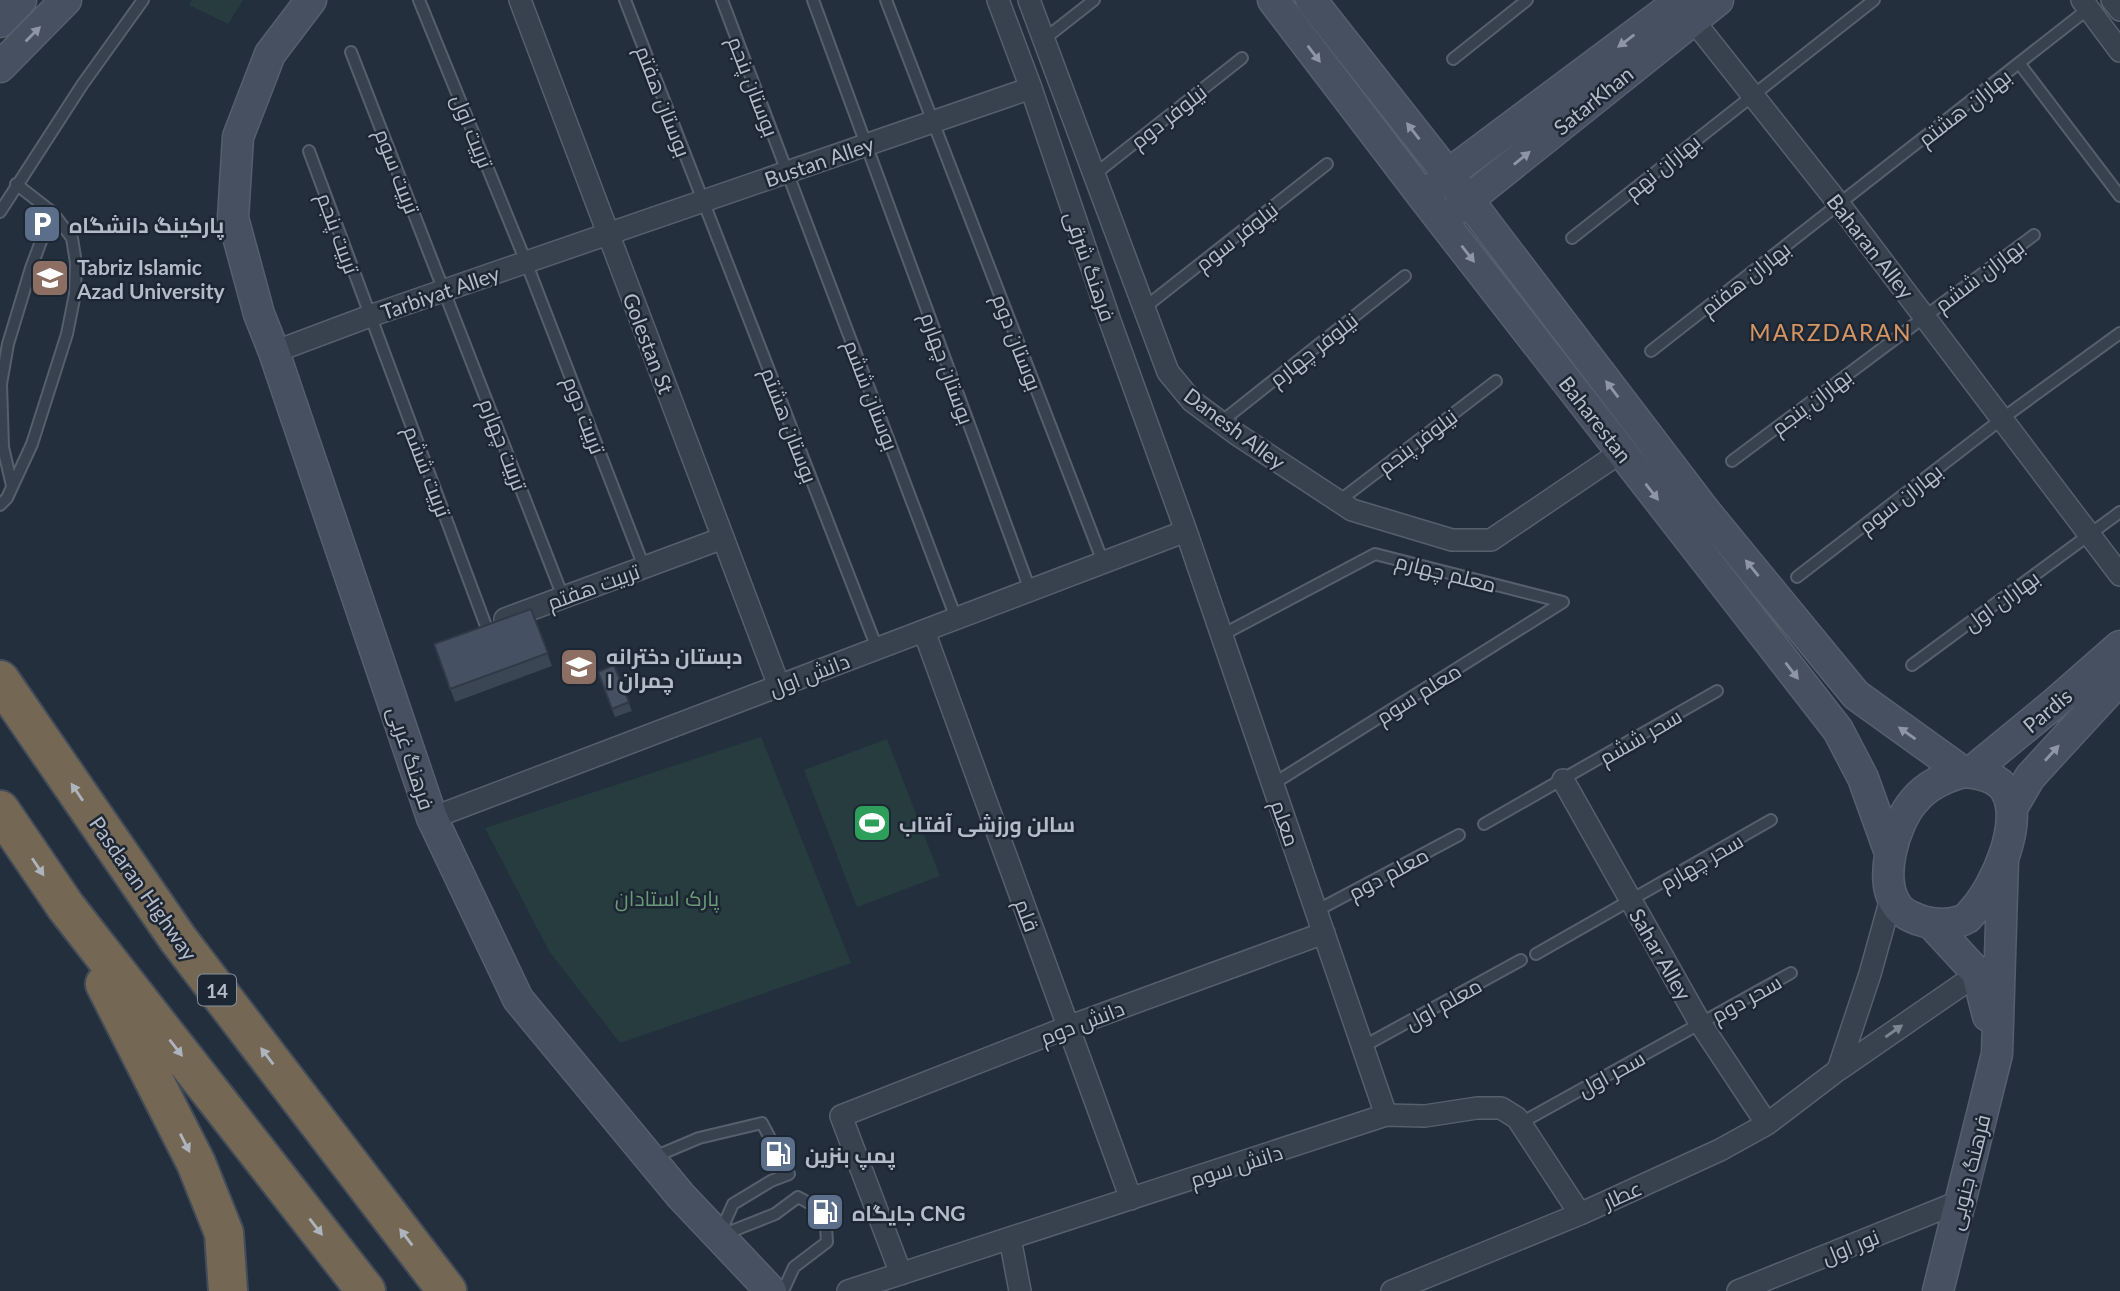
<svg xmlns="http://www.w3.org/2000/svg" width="2120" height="1291" font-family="Lato,Cairo,sans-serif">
  <rect width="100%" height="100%" fill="#242f3e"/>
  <path fill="#263c3f" d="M 192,0 L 243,0 L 228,24 L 189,5 Z
    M 761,737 L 851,963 L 620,1043 L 549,951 L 485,828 Z
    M 887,739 L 940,876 L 857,907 L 804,770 Z"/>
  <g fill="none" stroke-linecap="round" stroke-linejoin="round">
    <defs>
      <path id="lane" d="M 419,0 L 526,262 L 644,567
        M 625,0 L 877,648
        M 722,0 L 956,618
        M 813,0 L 1030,590
        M 886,0 L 1103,562
        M 1043,40 L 1094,0
        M 351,52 L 563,597
        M 1453,59 L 1527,0
        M 2019,63 L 2120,196
        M 309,151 L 486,626
        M 1095,174 L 1242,58
        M 0,212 L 82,85 L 143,0
        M 1572,238 L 1874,0
        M 1144,308 L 1327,164
        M 1651,351 L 2088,9
        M 1221,422 L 1405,276
        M 1732,461 L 2034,235
        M 12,486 L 3,447 L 1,384 L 8,344 L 31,268 L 52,212
        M 1339,501 L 1496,381
        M 0,505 L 7,498 L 32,444 L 67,334 L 75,294 L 76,263 L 72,238 L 52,212 L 16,184
        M 1797,577 L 2003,418 L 2120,333
        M 1222,635 L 1375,554 L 1563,602
        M 1912,665 L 2120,512
        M 1273,784 L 1563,602
        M 1484,824 L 1717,691
        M 1316,911 L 1459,835
        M 1536,954 L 1771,820
        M 1364,1046 L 1521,960
        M 1521,1123 L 1791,973
        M 654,1157 L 699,1138 L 762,1123 L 789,1174 L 771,1181 L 733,1204 L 720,1233
        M 722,1235 L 775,1214 L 798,1197 L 825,1212 L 827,1242 L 794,1267 L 783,1291"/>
      <path id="street" d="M 520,0 L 779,686
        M 998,0 L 1031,88 L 1110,321 L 1186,531 L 1386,1115
        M 1029,0 L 1168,372 L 1192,401 L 1238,435 L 1352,510 L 1452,540 L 1491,540 L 1621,452
        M 2082,0 L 2120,51
        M 2112,0 L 2120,10
        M 1693,20 L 1839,204 L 2120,575
        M 274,352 L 370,316 L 1031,88
        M 505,619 L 723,538
        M 924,631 L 1131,1199
        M 1563,780 L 1700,1023 L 1767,1124
        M 432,818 L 1186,531
        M 1838,1070 L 1870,974 L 1892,895
        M 1010,1238 L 1020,1291
        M 901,1274 L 841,1116 L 1068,1027 L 1324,933
        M 848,1291 L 1386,1115 L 1425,1116 L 1477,1108 L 1501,1108 L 1517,1118 L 1580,1214
        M 1392,1291 L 1580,1214 L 1720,1150 L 1767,1124 L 1838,1070 L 1986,968
        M 1738,1291 L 1961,1201"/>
      <path id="secondary" d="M 311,0 L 270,54 L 238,137 L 233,218 L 259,314 L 274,352 L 432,818 L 518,999 L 681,1196 L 771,1291
        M 1273,0 L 1424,198 L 1838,730 L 1863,778 L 1890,853
        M 1311,0 L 1469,201 L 1705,511 L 1856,695 L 1963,772
        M 0,22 L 21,0
        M 0,67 L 66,0
        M 1434,188 L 1447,175 L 1681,0
        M 1453,212 L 1718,0
        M 1963,772 C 1978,773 1998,777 2006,791 C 2024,822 1996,885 1974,910 C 1974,910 1968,917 1967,918 C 1955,925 1938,925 1926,922 C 1917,920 1903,914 1898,907 C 1877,881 1894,824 1914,801 C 1927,785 1944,778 1963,772 Z
        M 1971,772 L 2055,703 L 2120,646
        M 2012,808 L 2030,777 L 2120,679
        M 1931,923 L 1977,973 L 1988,1016
        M 1938,1291 L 1997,1054 L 2003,860"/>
      <path id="highway" d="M 0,680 L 178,939 L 447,1291
        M 0,810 L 66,907 L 366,1291
        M 105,984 L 196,1163 L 224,1233 L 228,1291"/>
    </defs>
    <use href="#lane" stroke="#565f6c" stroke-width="14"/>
    <use href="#street" stroke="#565f6c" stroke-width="24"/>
    <use href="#secondary" stroke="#565f6c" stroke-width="33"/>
    <use href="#highway" stroke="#434c59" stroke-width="42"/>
    <use href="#lane" stroke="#38414e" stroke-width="10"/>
    <use href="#street" stroke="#38414e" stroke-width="21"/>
    <use href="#secondary" stroke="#465061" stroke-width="30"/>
    <use href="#highway" stroke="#746855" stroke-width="38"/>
  </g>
  <path fill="#3b4654" d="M 531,609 L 552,666 L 455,702 L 434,644 Z
    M 614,665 L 632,711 L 615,717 L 598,672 Z"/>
  <path fill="#455162" stroke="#303945" stroke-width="2" d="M 531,609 L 548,653 L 450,689 L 434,644 Z
    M 614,665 L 629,702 L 612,709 L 598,672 Z"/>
  <defs><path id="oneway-solid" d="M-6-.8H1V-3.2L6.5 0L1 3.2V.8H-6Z" transform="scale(1.75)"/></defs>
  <g fill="#8e96a5">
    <use href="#oneway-solid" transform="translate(33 34) rotate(-45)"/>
    <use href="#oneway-solid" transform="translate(1626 41) rotate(143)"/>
    <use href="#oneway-solid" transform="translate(1314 54) rotate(53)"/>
    <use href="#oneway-solid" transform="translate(1413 131) rotate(-128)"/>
    <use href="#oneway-solid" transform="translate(1522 158) rotate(-39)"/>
    <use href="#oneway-solid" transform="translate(1468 254) rotate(52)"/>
    <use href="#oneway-solid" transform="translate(1612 389) rotate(-127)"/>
    <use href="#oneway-solid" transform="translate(1652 492) rotate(52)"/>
    <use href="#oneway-solid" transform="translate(1752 568) rotate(-129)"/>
    <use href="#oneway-solid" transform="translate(1792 671) rotate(52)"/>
    <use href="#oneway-solid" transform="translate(1907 733) rotate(-145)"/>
    <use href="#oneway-solid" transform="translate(2052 753) rotate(-48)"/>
  </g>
  <g fill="#aeb4bd">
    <use href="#oneway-solid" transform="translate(77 792) rotate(-124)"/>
    <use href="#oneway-solid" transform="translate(38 867) rotate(56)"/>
    <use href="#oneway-solid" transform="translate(176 1048) rotate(52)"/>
    <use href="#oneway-solid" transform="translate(267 1056) rotate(-127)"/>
    <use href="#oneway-solid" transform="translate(185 1143) rotate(63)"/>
    <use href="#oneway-solid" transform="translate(316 1227) rotate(52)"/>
    <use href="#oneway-solid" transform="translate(406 1237) rotate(-127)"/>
  </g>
  <use fill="#7c8592" href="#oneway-solid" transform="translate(1894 1031) rotate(-35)"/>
  <defs>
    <symbol id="parking-square" viewBox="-11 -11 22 22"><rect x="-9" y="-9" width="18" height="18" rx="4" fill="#5c6f8a" stroke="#1d2633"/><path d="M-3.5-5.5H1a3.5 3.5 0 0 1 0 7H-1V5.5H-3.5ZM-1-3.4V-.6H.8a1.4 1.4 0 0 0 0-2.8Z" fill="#fff"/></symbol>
    <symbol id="university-square" viewBox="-11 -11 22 22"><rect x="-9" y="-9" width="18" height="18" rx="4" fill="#8d6e63" stroke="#1d2633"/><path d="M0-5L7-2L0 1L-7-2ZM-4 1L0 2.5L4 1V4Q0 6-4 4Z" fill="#fff"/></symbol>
    <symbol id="school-square" viewBox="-11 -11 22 22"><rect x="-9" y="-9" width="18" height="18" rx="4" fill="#8d6e63" stroke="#1d2633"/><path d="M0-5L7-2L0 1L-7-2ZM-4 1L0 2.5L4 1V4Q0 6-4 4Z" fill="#fff"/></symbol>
    <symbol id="stadium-square" viewBox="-11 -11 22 22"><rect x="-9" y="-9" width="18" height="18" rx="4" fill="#2e9e5b" stroke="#1d2633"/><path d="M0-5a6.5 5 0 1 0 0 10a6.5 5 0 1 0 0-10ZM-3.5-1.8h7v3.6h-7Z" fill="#fff"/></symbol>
    <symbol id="fuel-square" viewBox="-11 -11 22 22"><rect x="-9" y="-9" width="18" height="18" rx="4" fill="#5c6f8a" stroke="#1d2633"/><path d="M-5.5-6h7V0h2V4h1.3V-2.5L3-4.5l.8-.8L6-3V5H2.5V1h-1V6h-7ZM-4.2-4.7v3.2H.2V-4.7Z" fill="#fff"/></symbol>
  </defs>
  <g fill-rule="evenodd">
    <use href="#parking-square" x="20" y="202" width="44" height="44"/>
    <use href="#university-square" x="28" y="256" width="44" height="44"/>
    <use href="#school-square" x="557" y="645" width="44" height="44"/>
    <use href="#stadium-square" x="850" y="801" width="44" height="44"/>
    <use href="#fuel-square" x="756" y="1132" width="44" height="44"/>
    <use href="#fuel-square" x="803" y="1190" width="44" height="44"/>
  </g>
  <g text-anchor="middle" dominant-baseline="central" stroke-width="5" stroke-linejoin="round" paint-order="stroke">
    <rect fill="#1d2633" stroke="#878f9c" stroke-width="2" x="198" y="974.5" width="38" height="31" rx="5"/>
    <g font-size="19" font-weight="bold" fill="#b4bcc9">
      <text x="217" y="990">14</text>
    </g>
    <g font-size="21" fill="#b4bcc9" stroke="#1d2633">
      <text transform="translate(754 86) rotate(69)">بوستان پنجم</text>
      <text transform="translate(1593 100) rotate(-39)">SatarKhan</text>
      <text transform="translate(664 101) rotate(69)">بوستان هفتم</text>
      <text transform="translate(1964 107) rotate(-38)">بهاران هشتم</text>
      <text transform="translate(1168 116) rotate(-38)">نیلوفر دوم</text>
      <text transform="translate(473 131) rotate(68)">تربیت اول</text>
      <text transform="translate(819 161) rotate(-19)">Bustan Alley</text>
      <text transform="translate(1662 166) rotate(-39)">بهاران نهم</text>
      <text transform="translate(398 171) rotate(69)">تربیت سوم</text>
      <text transform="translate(339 233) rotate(70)">تربیت پنجم</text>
      <text transform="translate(1236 236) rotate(-38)">نیلوفر سوم</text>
      <text transform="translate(1871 246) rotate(52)">Baharan Alley</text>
      <text transform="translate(1091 266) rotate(71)">فرهنگ شرقی</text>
      <text transform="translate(1979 275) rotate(-37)">بهاران ششم</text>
      <text transform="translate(1745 278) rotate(-38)">بهاران هفتم</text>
      <text transform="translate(440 292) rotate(-19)">Tarbiyat Alley</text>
      <text transform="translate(1018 342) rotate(69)">بوستان دوم</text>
      <text transform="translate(649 343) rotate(69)">Golestan St</text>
      <text transform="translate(1313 349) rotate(-38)">نیلوفر چهارم</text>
      <text transform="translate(948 368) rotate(70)">بوستان چهارم</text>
      <text transform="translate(872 395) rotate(69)">بوستان ششم</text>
      <text transform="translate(1811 401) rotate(-37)">بهاران پنجم</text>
      <text transform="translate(585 415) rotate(69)">تربیت دوم</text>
      <text transform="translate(1596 419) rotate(52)">Baharestan</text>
      <text transform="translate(790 425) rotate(69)">بوستان هشتم</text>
      <text transform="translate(1235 428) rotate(37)">Danesh Alley</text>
      <text transform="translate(1417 441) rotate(-37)">نیلوفر پنجم</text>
      <text transform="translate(504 444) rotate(69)">تربیت چهارم</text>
      <text transform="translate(428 471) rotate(69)">تربیت ششم</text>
      <text transform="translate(1900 498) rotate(-38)">بهاران سوم</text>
      <text transform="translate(1446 572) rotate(14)">معلم چهارم</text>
      <text transform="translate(593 586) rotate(-20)">تربیت هفتم</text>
      <text transform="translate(2001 600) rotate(-36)">بهاران اول</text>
      <text transform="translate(809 674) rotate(-21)">دانش اول</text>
      <text transform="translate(1418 693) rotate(-32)">معلم سوم</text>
      <text transform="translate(2047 710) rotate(-40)">Pardis</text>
      <text transform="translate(1640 736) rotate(-30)">سحر ششم</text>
      <text transform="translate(412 758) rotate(72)">فرهنگ غربی</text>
      <text transform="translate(1286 823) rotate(71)">معلم</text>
      <text transform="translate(1701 861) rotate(-30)">سحر چهارم</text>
      <text transform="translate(1388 873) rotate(-28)">معلم دوم</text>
      <text transform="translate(144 888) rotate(55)">Pasdaran Highway</text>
      <text transform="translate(1028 915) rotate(70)">قلم</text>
      <text transform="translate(1661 954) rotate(60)">Sahar Alley</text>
      <text transform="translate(1746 998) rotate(-29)">سحر دوم</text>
      <text transform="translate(1443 1003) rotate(-29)">معلم اول</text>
      <text transform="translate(1082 1022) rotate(-21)">دانش دوم</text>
      <text transform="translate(1611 1073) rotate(-29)">سحر اول</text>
      <text transform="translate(1236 1165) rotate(-18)">دانش سوم</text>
      <text transform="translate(1968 1172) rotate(-76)">فرهنگ جنوبی</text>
      <text transform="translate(1622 1194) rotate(-24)">عطار</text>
      <text transform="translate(1850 1246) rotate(-22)">نور اول</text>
    </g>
    <g font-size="21" font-weight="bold" fill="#b4bcc9" stroke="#1d2633" text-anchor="start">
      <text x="69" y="224">پارکینگ دانشگاه</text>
      <text x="77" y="266">Tabriz Islamic<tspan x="77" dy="24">Azad University</tspan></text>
      <text x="606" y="655">دبستان دخترانه<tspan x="606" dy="24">چمران ۱</tspan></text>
      <text x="899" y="823">سالن ورزشی آفتاب</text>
      <text x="805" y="1154">پمپ بنزین</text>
      <text x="852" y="1212">جایگاه CNG</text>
    </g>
    <g font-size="21" fill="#6b9a76" stroke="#1d2633">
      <text x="667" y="897">پارک استادان</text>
    </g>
    <g font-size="23" letter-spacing="2" fill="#d59563" stroke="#1d2633">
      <text x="1831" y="332">MARZDARAN</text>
    </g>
  </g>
</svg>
